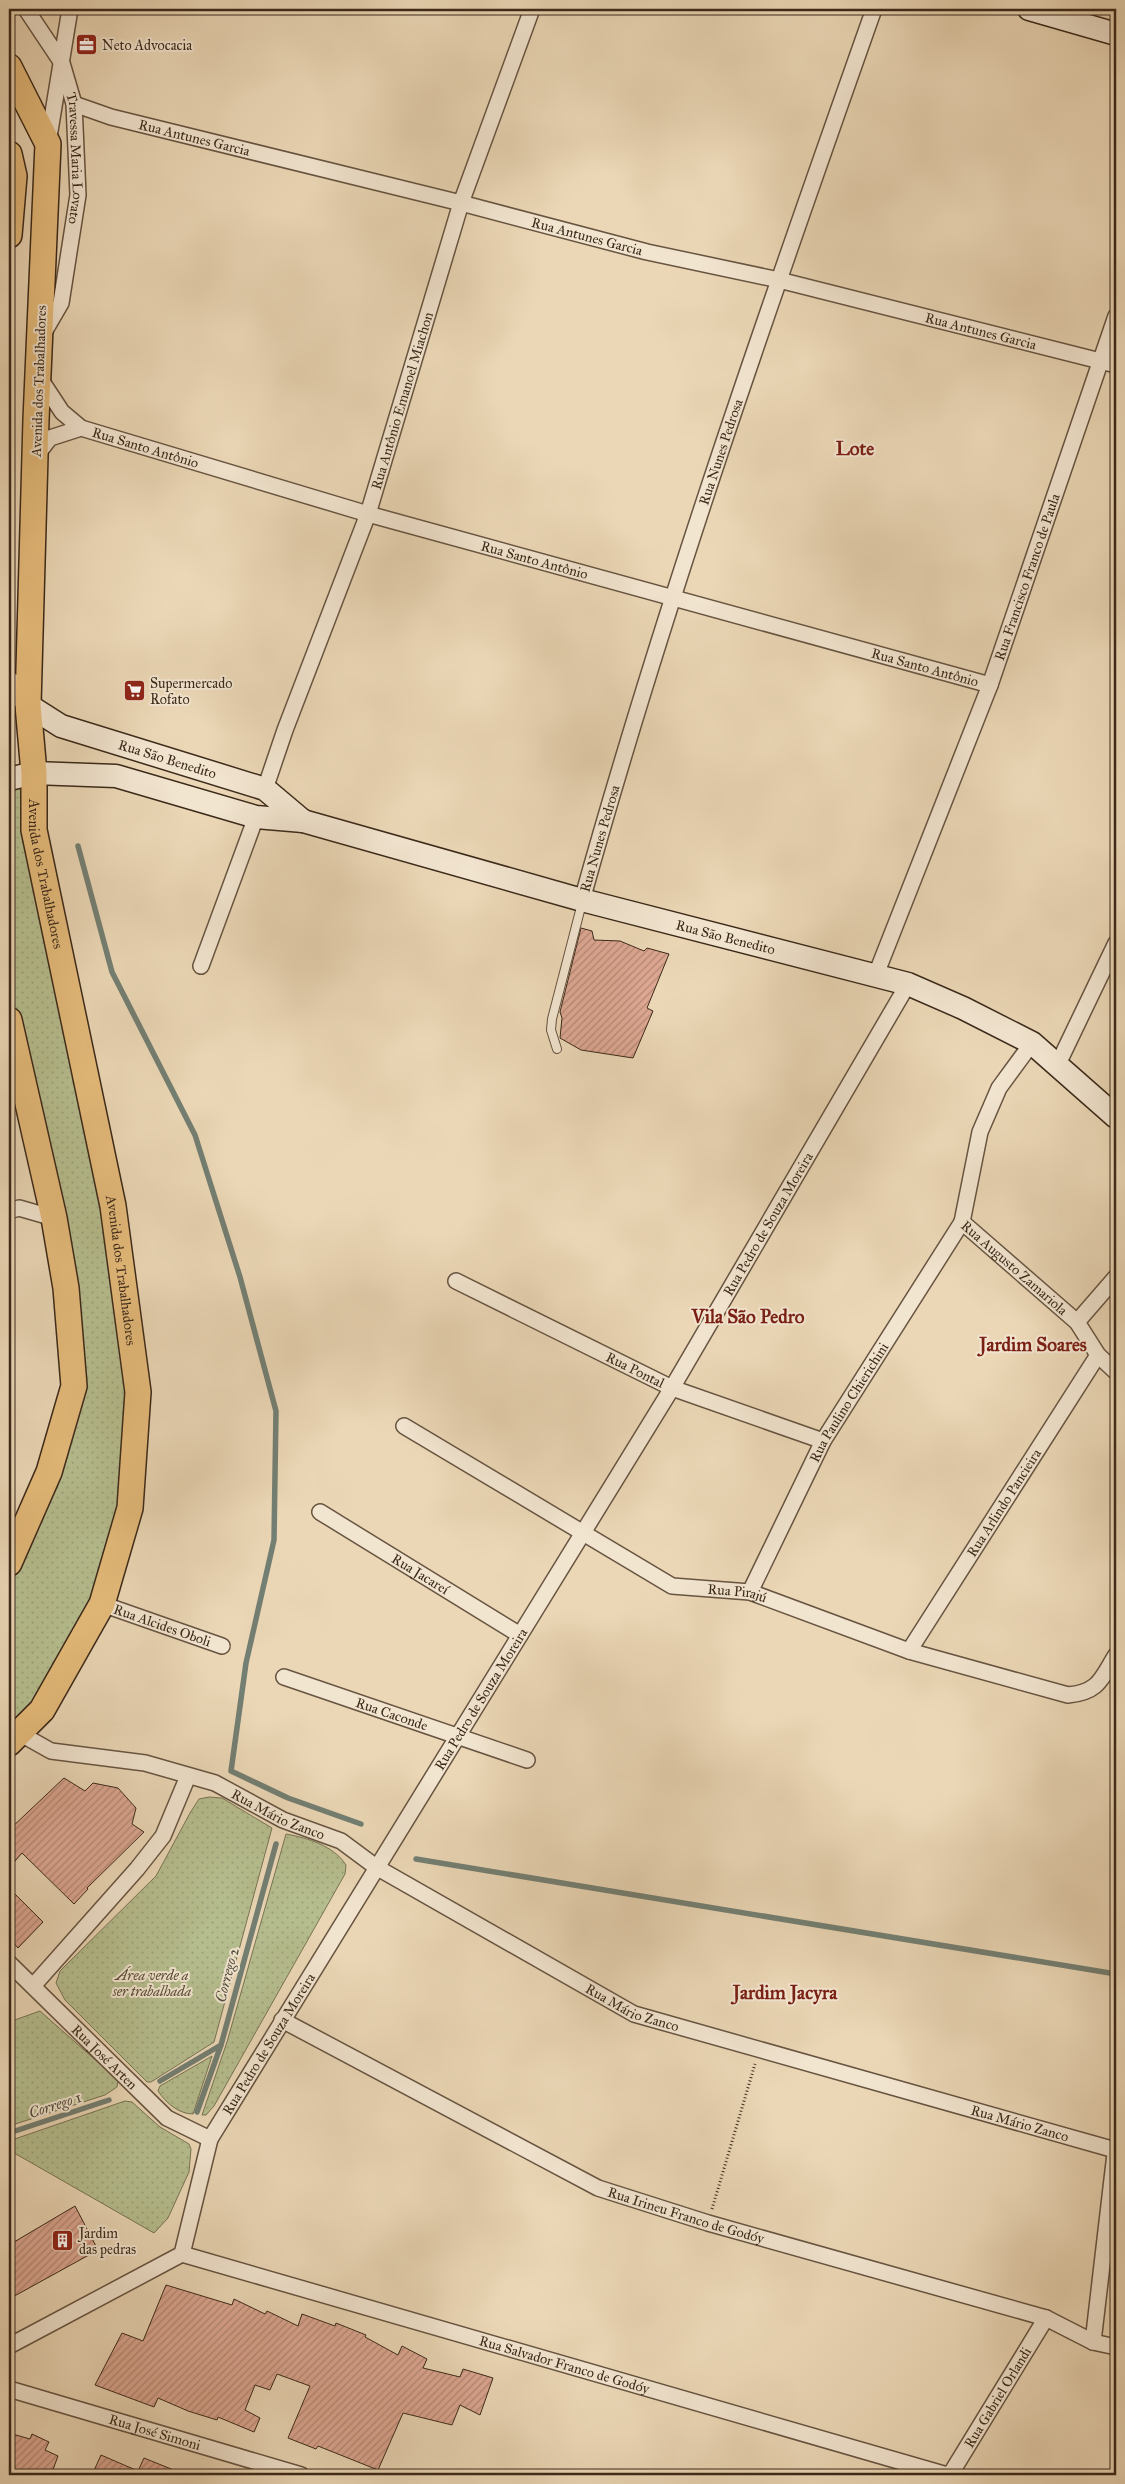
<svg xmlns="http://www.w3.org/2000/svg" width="1125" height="2484" font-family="'IM FELL Great Primer',serif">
  <defs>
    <pattern id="green-dots" width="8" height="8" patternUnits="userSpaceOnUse" patternTransform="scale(1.25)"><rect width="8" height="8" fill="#b6be8f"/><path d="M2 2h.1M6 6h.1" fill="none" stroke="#9da37b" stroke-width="1.8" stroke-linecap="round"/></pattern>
    <pattern id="building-hatch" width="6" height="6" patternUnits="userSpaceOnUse" patternTransform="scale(1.25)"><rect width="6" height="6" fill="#dda792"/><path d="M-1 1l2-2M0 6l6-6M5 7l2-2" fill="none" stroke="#b48876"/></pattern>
  </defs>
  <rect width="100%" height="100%" fill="#ebd7b6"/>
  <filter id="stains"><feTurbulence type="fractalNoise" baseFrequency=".004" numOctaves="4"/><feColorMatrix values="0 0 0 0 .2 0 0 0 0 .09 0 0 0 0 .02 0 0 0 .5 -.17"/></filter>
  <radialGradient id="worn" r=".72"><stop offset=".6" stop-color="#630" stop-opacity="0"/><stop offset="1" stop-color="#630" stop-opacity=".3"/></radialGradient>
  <path fill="url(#green-dots)" stroke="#787454" d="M 25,785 L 104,1201 L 131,1394 L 122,1508 L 96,1602 L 50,1685 L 9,1734 L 9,1576 L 46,1503 L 73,1417 L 63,1225 L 9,986 L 9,790 Z
    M 209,1797 L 222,1798 L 272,1828 L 214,2042 L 151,2082 L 147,2082 L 65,2000 L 56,1983 L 60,1971 L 156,1876 L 190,1813 L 199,1799 Z
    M 286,1834 C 308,1838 334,1846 346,1865 L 345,1874 L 214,2106 L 206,2115 L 202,2115 L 227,2042 Z
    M 40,2011 L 118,2080 L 117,2087 L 105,2095 L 9,2126 L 9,2022 Z
    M 212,2056 L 193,2114 C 179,2114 166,2103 158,2091 L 160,2086 Z
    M 125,2101 L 132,2102 L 160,2127 L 189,2144 L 191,2149 L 189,2172 L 168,2218 L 154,2233 L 9,2150 L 9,2141 Z"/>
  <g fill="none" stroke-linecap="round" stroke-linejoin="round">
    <path stroke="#737f73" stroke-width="5.5" d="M 78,846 L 112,972 L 195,1135 L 240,1277 L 276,1411 L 274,1540 L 246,1663 L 231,1771 L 288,1798 L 361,1824
      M 416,1859 L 1116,1974
      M 160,2081 L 221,2045
      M 197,2112 L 221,2045 L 276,1844
      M 9,2133 L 109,2100"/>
  </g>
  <path fill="url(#building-hatch)" stroke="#3b291a" d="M 581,928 L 592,931 L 594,940 L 620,941 L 644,951 L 647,948 L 669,954 L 647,1008 L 653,1011 L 633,1058 L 581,1050 L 560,1038 L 562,1018 L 560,1012 Z
    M 64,1778 L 85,1791 L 93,1783 L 118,1788 L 136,1808 L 132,1824 L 144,1832 L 87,1888 L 88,1889 L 74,1904 L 22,1853 L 9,1868 L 9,1830 Z
    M 9,1888 L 43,1922 L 18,1948 L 9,1938 Z
    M 75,2206 L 98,2250 L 9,2299 L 9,2245 Z
    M 166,2285 L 232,2305 L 234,2299 L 265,2314 L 267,2311 L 298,2326 L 302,2314 L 335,2326 L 336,2323 L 366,2335 L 365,2337 L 398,2355 L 402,2346 L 427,2359 L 423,2368 L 460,2377 L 463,2369 L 493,2378 L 480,2415 L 460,2405 L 452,2425 L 403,2413 L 378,2470 L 318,2446 L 316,2449 L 288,2438 L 310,2386 L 277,2374 L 270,2390 L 255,2385 L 245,2410 L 260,2418 L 254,2432 L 218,2417 L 217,2420 L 188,2411 L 158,2398 L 154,2407 L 95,2385 L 122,2333 L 143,2341 Z
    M 9,2433 L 30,2439 L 32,2434 L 49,2442 L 45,2450 L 58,2456 L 51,2475 L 20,2475 L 9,2472 Z
    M 101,2455 L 138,2471 L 144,2458 L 186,2475 L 92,2475 Z"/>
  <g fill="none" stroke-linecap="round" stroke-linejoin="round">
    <defs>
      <path id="lane" d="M 557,1049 L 551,1030 L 552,1019 L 582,903"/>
      <g id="street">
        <path id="s1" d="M 26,9 L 62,63 L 74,104 L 78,195 L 61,303 L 43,334"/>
        <path id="s2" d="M 74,104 L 111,117 L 461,203 L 647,252 L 779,280 L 1116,365"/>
        <path d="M 48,143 L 70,9"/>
        <path id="s3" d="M 39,377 L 62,412 L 81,428 L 368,514 L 990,685"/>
        <path d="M 36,456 L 50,438 L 81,428"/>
        <path id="s4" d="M 265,789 L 285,730 L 368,514 L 461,203 L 532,9"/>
        <path id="s5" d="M 582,900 C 666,599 770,303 874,9"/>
        <path d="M 201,966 L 256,817"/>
        <path id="s6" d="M 875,977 L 990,685 L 1116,316"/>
        <path id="s7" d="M 1032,1043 L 999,1088 L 980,1132 L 962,1222 L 1077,1322 L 1098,1355 L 1116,1372"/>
        <path d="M 1058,1064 L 1116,943"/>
        <path d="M 9,1211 L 19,1208 L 54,1218"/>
        <path id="s8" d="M 456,1281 L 672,1388 L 823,1441"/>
        <path d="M 1077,1322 L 1116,1277"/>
        <path id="s9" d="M 404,1426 L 672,1586 L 750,1592 L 909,1651 L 1068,1695 C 1099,1692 1101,1679 1116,1655"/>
        <path id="s10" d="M 320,1512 L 520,1635"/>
        <path id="s11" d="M 750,1592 L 823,1441 L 962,1222"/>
        <path id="s12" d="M 102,1604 L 222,1646"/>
        <path id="s13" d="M 909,1651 L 1098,1355"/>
        <path id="s14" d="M 284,1677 L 527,1760"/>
        <path id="s15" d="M 19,1733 L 51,1751 L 145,1763 L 215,1783 L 283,1820 L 341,1841 L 376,1867 L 634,2014 L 1115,2150"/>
        <path id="s16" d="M 9,1963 L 167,2118 L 210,2139"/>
        <path d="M 33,1986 L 137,1869 L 163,1836 L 188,1776"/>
        <path id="s17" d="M 282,2020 L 598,2188 L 708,2223 L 1046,2318 L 1093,2342 L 1116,2347"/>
        <path id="s18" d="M 182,2254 L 947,2475"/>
        <path d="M 1093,2342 L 1116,2145"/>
        <path id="s19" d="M 9,2346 L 182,2254 L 210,2139 L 672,1388 L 908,984"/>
        <path id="s20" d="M 9,2389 L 301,2475"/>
        <path id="s21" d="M 950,2475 L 1046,2318"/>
      </g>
      <g id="secondary">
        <path d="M 1029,9 L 1116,34"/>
        <path id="s22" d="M 9,683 L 19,691 L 28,705 L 61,726 L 265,789 L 303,821"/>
        <path id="s23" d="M 9,779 L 34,773 L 116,776 L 256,817 L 303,821 L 582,900 L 908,984 L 963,1008 L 1032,1043 L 1116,1117"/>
      </g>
      <g id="primary">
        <path id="s24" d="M 9,67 L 48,144 L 36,420 L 28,705 L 34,773 L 34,830 L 113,1206 L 138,1392 L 130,1508 L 102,1604 L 42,1710 L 9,1743"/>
        <path d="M 9,154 L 14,176 L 9,235"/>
        <path d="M 9,1020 L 54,1218 L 66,1288 L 74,1386 L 49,1472 L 9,1563"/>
      </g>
    </defs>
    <use href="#lane" stroke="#675441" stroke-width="10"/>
    <use href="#street" stroke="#675441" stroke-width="18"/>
    <use href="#secondary" stroke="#3b291a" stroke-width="25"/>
    <use href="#primary" stroke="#3b291a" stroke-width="28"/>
    <path stroke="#3b291a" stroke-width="3" stroke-dasharray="1 2.5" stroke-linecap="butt" d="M 712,2209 L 755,2064"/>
    <use href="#lane" stroke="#f2e5d0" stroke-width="8"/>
    <use href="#street" stroke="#f2e5d0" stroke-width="15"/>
    <use href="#secondary" stroke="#f2e5d0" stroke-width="22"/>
    <use href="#primary" stroke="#e6bc7b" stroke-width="25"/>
  </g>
  <defs>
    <symbol id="office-square" viewBox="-11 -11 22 22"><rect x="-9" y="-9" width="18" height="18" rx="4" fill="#8f2418" stroke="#f2e5d0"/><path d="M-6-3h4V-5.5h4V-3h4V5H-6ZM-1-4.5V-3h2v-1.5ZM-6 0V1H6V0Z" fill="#fff"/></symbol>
    <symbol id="supermarket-square" viewBox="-11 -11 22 22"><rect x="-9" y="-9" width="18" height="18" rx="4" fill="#8f2418" stroke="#f2e5d0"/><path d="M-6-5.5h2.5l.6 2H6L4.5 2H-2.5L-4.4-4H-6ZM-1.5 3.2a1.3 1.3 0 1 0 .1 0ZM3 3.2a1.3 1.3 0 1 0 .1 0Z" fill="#fff"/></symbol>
    <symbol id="building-square" viewBox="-11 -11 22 22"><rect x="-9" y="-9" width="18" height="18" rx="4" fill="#8f2418" stroke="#f2e5d0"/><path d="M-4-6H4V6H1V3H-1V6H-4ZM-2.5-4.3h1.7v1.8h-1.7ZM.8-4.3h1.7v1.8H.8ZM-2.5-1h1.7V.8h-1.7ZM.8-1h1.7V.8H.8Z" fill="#fff"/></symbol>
  </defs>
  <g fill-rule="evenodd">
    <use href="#office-square" x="74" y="32" width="25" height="25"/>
    <use href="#supermarket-square" x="122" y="678" width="25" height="25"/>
    <use href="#building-square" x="50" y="2228" width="25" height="25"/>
  </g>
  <g text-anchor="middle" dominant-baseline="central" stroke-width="4" stroke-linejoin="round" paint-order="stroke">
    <g font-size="14" fill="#3b291a" stroke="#f2e5d0" text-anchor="start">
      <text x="102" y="45">Neto Advocacia</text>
      <text x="150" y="683">Supermercado<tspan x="150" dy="16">Rofato</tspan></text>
      <text x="79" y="2233">Jardim<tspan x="79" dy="16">das pedras</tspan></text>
    </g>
    <g font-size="14" fill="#3b291a" stroke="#f2e5d0">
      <text stroke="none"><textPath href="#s2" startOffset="125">Rua Antunes Garcia</textPath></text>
      <text stroke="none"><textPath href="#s1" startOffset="162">Travessa Maria Lovato</textPath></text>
      <text stroke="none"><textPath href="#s2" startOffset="530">Rua Antunes Garcia</textPath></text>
      <text stroke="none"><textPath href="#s2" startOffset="935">Rua Antunes Garcia</textPath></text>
      <text transform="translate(39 381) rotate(-88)">Avenida dos Trabalhadores</text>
      <text stroke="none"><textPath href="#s4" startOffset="412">Rua Antônio Emanoel Miachon</textPath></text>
      <text stroke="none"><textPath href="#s3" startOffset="134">Rua Santo Antônio</textPath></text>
      <text stroke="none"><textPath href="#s5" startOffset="469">Rua Nunes Pedrosa</textPath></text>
      <text stroke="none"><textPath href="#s3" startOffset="539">Rua Santo Antônio</textPath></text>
      <text stroke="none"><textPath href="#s6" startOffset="428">Rua Francisco Franco de Paula</textPath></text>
      <text stroke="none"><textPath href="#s3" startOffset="944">Rua Santo Antônio</textPath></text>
      <text stroke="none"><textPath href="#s22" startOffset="180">Rua São Benedito</textPath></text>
      <text stroke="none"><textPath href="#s5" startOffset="64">Rua Nunes Pedrosa</textPath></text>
      <text stroke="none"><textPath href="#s24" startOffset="818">Avenida dos Trabalhadores</textPath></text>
      <text stroke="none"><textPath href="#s23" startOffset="739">Rua São Benedito</textPath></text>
      <text stroke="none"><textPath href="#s19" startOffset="1386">Rua Pedro de Souza Moreira</textPath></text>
      <text stroke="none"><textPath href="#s7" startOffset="265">Rua Augusto Zamariola</textPath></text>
      <text stroke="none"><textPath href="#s24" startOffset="1222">Avenida dos Trabalhadores</textPath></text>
      <text stroke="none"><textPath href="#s8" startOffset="200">Rua Pontal</textPath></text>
      <text stroke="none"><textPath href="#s11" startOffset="214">Rua Paulino Chierichini</textPath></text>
      <text stroke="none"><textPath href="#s13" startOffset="176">Rua Arlindo Pancieira</textPath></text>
      <text stroke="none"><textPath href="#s10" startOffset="118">Rua Jacareí</textPath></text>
      <text stroke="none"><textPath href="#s9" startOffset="378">Rua Pirajú</textPath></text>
      <text stroke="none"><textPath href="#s12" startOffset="64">Rua Alcides Oboli</textPath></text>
      <text stroke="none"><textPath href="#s19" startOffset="831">Rua Pedro de Souza Moreira</textPath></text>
      <text stroke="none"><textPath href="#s14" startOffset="114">Rua Caconde</textPath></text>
      <text stroke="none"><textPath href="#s15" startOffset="275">Rua Mário Zanco</textPath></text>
      <text stroke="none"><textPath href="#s15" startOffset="680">Rua Mário Zanco</textPath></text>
      <text stroke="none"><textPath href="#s19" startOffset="426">Rua Pedro de Souza Moreira</textPath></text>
      <text stroke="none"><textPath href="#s16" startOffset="134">Rua José Arten</textPath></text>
      <text stroke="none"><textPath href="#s15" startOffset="1085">Rua Mário Zanco</textPath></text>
      <text stroke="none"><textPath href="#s17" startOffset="450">Rua Irineu Franco de Godóy</textPath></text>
      <text stroke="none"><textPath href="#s18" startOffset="398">Rua Salvador Franco de Godóy</textPath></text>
      <text stroke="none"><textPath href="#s21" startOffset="91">Rua Gabriel Orlandi</textPath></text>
      <text stroke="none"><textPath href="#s20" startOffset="152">Rua José Simoni</textPath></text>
    </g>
    <g font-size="14" font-style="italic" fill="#5a4e37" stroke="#f2e5d0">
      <text x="152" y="1975">Área verde a<tspan x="152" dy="16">ser trabalhada</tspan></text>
    </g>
    <g font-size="15" font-style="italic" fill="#524d3f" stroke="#f2e5d0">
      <text transform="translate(227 1975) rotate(-75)">Corrego 2</text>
      <text transform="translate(55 2105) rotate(-18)">Corrego 1</text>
    </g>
    <g font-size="19" font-weight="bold" fill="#7a1f14" stroke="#f2e5d0">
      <text x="855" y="448">Lote</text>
      <text x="748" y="1316">Vila São Pedro</text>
      <text x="1033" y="1344">Jardim Soares</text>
      <text x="785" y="1992">Jardim Jacyra</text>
    </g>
  </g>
  <rect width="1125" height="2484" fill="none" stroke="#ebd7b6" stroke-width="30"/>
  <rect x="10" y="10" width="1105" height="2464" fill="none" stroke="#3b291a" stroke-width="2.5"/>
  <rect x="15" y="15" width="1095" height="2454" fill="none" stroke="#3b291a"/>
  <rect width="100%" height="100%" filter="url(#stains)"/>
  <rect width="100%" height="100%" fill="url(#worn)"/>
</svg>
